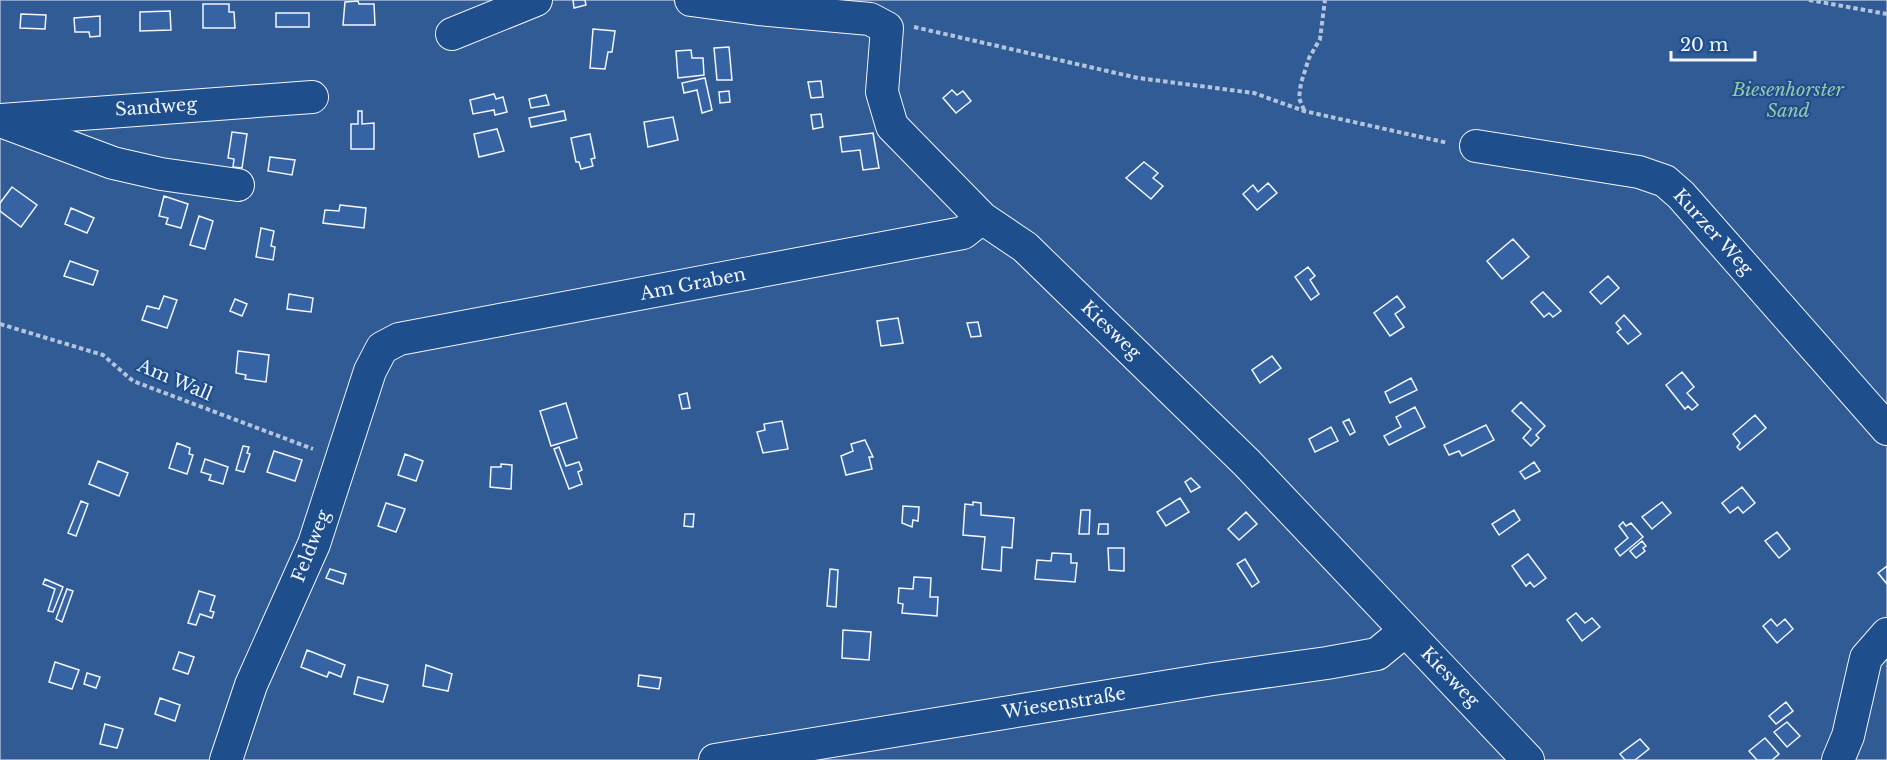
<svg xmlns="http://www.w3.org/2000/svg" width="1887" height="760" font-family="'Libre Baskerville',serif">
  <rect width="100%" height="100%" fill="#1f4e8c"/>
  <path fill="#305b95" stroke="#a8bbd7" stroke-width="1.5" d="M 0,0 L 1887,0 L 1887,760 L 0,760 Z"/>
  <path fill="#3563a3" stroke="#f2f6ff" stroke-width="1.5" d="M 573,0 L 585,0 L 586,5 L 574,8 Z
    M 358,1 L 359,4 L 374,4 L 375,25 L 343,25 L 345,2 Z
    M 203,4 L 229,4 L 229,12 L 234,12 L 235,28 L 203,28 Z
    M 170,11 L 171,30 L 140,31 L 140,12 Z
    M 276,13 L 309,13 L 309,27 L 276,27 Z
    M 21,14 L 46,15 L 45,29 L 20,28 Z
    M 100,16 L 100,36 L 90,37 L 89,32 L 75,32 L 74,18 Z
    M 593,29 L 615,31 L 612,52 L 608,52 L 605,69 L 590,68 Z
    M 729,47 L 732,80 L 717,80 L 714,48 Z
    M 691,50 L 692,58 L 703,58 L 704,75 L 678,78 L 676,51 Z
    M 705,78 L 712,110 L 702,113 L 697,90 L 684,93 L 682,83 Z
    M 821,81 L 823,97 L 811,98 L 808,82 Z
    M 952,90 L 957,95 L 963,91 L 971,101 L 956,113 L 943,98 Z
    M 729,91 L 730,102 L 720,103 L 719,92 Z
    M 494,94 L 496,99 L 503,97 L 507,112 L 495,115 L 494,110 L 473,114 L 470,100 Z
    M 546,95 L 549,105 L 531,108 L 529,99 Z
    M 358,111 L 362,111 L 362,124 L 374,123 L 374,149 L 351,149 L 351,124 L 358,124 Z
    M 564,111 L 566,120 L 531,127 L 529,118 Z
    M 821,114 L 823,127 L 813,129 L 811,115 Z
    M 673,117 L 678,140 L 648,147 L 644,122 Z
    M 497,129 L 504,151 L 479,157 L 474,134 Z
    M 232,132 L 247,134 L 242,168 L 233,167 L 234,159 L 228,158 Z
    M 873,133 L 879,168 L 863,170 L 860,150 L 842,152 L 840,137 Z
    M 590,134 L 595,158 L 591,159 L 593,166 L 581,169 L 579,162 L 576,162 L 571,138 Z
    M 270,157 L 295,160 L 292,175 L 268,171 Z
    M 1144,162 L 1158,173 L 1153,178 L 1163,186 L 1151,199 L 1126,178 Z
    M 1268,183 L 1277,193 L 1257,210 L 1243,194 L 1253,185 L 1258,192 Z
    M 12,187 L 37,205 L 21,227 L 0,211 L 0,203 Z
    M 164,196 L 188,204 L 181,228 L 166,224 L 168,218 L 159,216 Z
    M 340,205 L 366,208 L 364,228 L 323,223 L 325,210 L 339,211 Z
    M 71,208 L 94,218 L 87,233 L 65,224 Z
    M 199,216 L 213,221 L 205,249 L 190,245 Z
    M 261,228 L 274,231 L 271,246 L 275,247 L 273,260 L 256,257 Z
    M 1513,239 L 1529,257 L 1502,279 L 1487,261 Z
    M 70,261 L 98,271 L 93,285 L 64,276 Z
    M 1308,267 L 1315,276 L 1310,280 L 1319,294 L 1311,300 L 1295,277 Z
    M 1608,276 L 1619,288 L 1601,304 L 1590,292 Z
    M 1543,292 L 1561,311 L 1553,317 L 1549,313 L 1544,317 L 1531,302 Z
    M 289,294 L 313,298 L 311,312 L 287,309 Z
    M 164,296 L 177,300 L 167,328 L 142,320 L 147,306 L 159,309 Z
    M 1397,296 L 1405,307 L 1395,314 L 1404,327 L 1390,336 L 1374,313 Z
    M 235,299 L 247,304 L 242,316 L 230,311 Z
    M 1624,315 L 1641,334 L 1628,344 L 1617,332 L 1621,329 L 1616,323 Z
    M 898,318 L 903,343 L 881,346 L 877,321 Z
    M 978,322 L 981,336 L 971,337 L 967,323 Z
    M 238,351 L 269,355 L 266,382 L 245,379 L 246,375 L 236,373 Z
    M 1272,356 L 1281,368 L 1260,383 L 1252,370 Z
    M 1682,372 L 1694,387 L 1687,393 L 1698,405 L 1692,410 L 1688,406 L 1685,409 L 1666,385 Z
    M 1411,378 L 1417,390 L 1390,403 L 1385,392 Z
    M 687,393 L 690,408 L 682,409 L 679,395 Z
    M 1521,402 L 1545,426 L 1536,435 L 1539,438 L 1531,446 L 1523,438 L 1531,429 L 1512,411 Z
    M 566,403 L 577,438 L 551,446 L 540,411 Z
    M 1415,407 L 1425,427 L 1389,445 L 1384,436 L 1401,427 L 1396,417 Z
    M 1755,415 L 1766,428 L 1740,450 L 1737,447 L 1740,443 L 1733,434 Z
    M 1349,419 L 1355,432 L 1350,435 L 1343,422 Z
    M 782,421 L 788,449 L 763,453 L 757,432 L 765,430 L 764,424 Z
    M 1486,425 L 1494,440 L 1462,456 L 1459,451 L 1449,455 L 1444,445 Z
    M 1331,427 L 1338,441 L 1315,452 L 1309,439 Z
    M 865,440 L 873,457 L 869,457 L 872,469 L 846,475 L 841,456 L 853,451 L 851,444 Z
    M 177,443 L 190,448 L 189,454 L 193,455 L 187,474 L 169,468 Z
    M 243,446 L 249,447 L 247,453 L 250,454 L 244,472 L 236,470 Z
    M 559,447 L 566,466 L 579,462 L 582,470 L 578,472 L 582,484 L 569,489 L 554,449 Z
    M 274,451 L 302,460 L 295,481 L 267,472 Z
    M 405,454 L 423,461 L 416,481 L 398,475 Z
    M 205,459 L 228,467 L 223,484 L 209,480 L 211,475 L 201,472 Z
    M 98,461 L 128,473 L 119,496 L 89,484 Z
    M 1534,462 L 1540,471 L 1525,479 L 1520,472 Z
    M 501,464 L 512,465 L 511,489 L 490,487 L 491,467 L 501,467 Z
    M 1191,478 L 1200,487 L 1191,492 L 1185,482 Z
    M 1742,487 L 1755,503 L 1743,513 L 1738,507 L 1730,513 L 1722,503 Z
    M 1180,498 L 1189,512 L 1166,526 L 1157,512 Z
    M 81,501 L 88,504 L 76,536 L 68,533 Z
    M 973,502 L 981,503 L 981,515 L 1014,518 L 1012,548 L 1002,547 L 1001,571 L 982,569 L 985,537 L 963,535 L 965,504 L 973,505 Z
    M 1662,502 L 1671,513 L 1652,529 L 1642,517 Z
    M 386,503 L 405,509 L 396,532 L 378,526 Z
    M 903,506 L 919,507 L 918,521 L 913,520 L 912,527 L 902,523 Z
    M 1081,510 L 1090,510 L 1089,534 L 1079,534 Z
    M 1514,510 L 1520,520 L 1499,535 L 1492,524 Z
    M 1246,512 L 1257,524 L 1239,540 L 1228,529 Z
    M 685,514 L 694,514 L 693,527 L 684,526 Z
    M 1623,522 L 1626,526 L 1631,523 L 1643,537 L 1620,556 L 1615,549 L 1628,538 L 1619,526 Z
    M 1099,524 L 1108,524 L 1108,534 L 1098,534 Z
    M 1777,532 L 1790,549 L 1779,558 L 1765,541 Z
    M 1642,541 L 1646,546 L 1643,548 L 1645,551 L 1636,558 L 1630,551 Z
    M 1108,548 L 1124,548 L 1124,571 L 1109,570 Z
    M 1052,553 L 1071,554 L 1071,563 L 1077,563 L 1075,582 L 1035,579 L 1037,560 L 1051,561 Z
    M 1528,554 L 1546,578 L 1534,587 L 1530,582 L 1526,586 L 1512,566 Z
    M 1245,559 L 1259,582 L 1252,587 L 1237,564 Z
    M 1887,566 L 1887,584 L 1878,573 Z
    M 330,569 L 346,574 L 343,584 L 326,578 Z
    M 830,569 L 838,570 L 836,607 L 827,606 Z
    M 914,577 L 931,578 L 930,597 L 938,597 L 937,616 L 902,613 L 903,604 L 898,603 L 899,588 L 913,589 Z
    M 45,579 L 63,587 L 53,612 L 48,611 L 55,589 L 43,584 Z
    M 67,589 L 73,591 L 62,622 L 56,619 Z
    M 199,591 L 215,596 L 210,611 L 214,612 L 212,618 L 200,614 L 196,625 L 188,623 Z
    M 1576,613 L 1585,623 L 1592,618 L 1600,627 L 1582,641 L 1567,620 Z
    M 1771,619 L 1777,626 L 1785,619 L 1793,629 L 1777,643 L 1763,626 Z
    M 843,630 L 871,632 L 869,660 L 842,658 Z
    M 307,650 L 345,665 L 341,677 L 329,672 L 327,677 L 301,667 Z
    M 179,652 L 194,657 L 188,674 L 173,669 Z
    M 55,662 L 79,670 L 72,689 L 49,682 Z
    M 426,665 L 452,674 L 448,691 L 423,686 Z
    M 87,673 L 100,677 L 96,688 L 84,684 Z
    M 639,675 L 661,678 L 659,689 L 638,686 Z
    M 358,677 L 388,685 L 383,702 L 354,694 Z
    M 160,698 L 180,705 L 175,721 L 155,714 Z
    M 1786,702 L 1793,711 L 1776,724 L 1769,716 Z
    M 1787,722 L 1800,736 L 1787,747 L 1774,732 Z
    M 105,724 L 123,729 L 117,748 L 100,744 Z
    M 1765,738 L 1779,754 L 1772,760 L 1757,760 L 1749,751 Z
    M 1640,739 L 1649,749 L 1635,760 L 1625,760 L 1620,754 Z"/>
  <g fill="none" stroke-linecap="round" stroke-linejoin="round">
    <defs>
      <path id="minor" d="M 691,0 L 758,9 L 870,19 L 887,28 L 882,92 L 892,126 L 982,218 L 1025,247 L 1247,463 L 1528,760
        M 452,34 L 536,0
        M 0,120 L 312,97
        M 6,123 L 113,163 L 161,174 L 238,185
        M 1476,146 L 1639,172 L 1665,181 L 1681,195 L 1887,429
        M 226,760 L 251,685 L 314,544 L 370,371 L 382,348 L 399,339 L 963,233 L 982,218
        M 715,760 L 1213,679 L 1327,663 L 1377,654 L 1405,631
        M 1838,760 L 1848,736 L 1866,658 L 1887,634"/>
    </defs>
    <use href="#minor" stroke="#f2f6ff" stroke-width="34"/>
    <path stroke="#b3c4dc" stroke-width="4" stroke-dasharray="4.5 3" stroke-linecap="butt" d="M 1809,0 L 1887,14
      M 914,27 L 1138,78 L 1254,93 L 1304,111 L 1448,143
      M 1304,110 L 1299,98 L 1301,83 L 1309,58 L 1320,39 L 1325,0
      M 0,324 L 103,355 L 133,381 L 313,449"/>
    <use href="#minor" stroke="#1f4e8c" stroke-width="32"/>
  </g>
  <g text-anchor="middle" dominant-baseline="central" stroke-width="4.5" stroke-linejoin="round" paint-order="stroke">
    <g font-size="18" font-style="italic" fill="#97c8a6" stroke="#1f4e8c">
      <text x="1788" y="90">Biesenhorster<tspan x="1788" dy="21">Sand</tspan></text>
    </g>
    <g font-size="18" fill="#f2f6ff" stroke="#1f4e8c">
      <text transform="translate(156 107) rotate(-4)">Sandweg</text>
      <text transform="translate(1713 232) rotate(48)">Kurzer Weg</text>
      <text transform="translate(693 284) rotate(-11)">Am Graben</text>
      <text transform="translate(1111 330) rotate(44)">Kiesweg</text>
      <text transform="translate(175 380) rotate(23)">Am Wall</text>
      <text transform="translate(311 546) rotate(-69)">Feldweg</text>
      <text transform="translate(1450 677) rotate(46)">Kiesweg</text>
      <text transform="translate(1064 703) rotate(-9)">Wiesenstraße</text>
    </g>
  </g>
  <path d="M1671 51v9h84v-9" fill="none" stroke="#f2f6ff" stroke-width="3"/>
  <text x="1680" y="51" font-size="18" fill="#f2f6ff" stroke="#1f4e8c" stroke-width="4.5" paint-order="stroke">20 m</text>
</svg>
